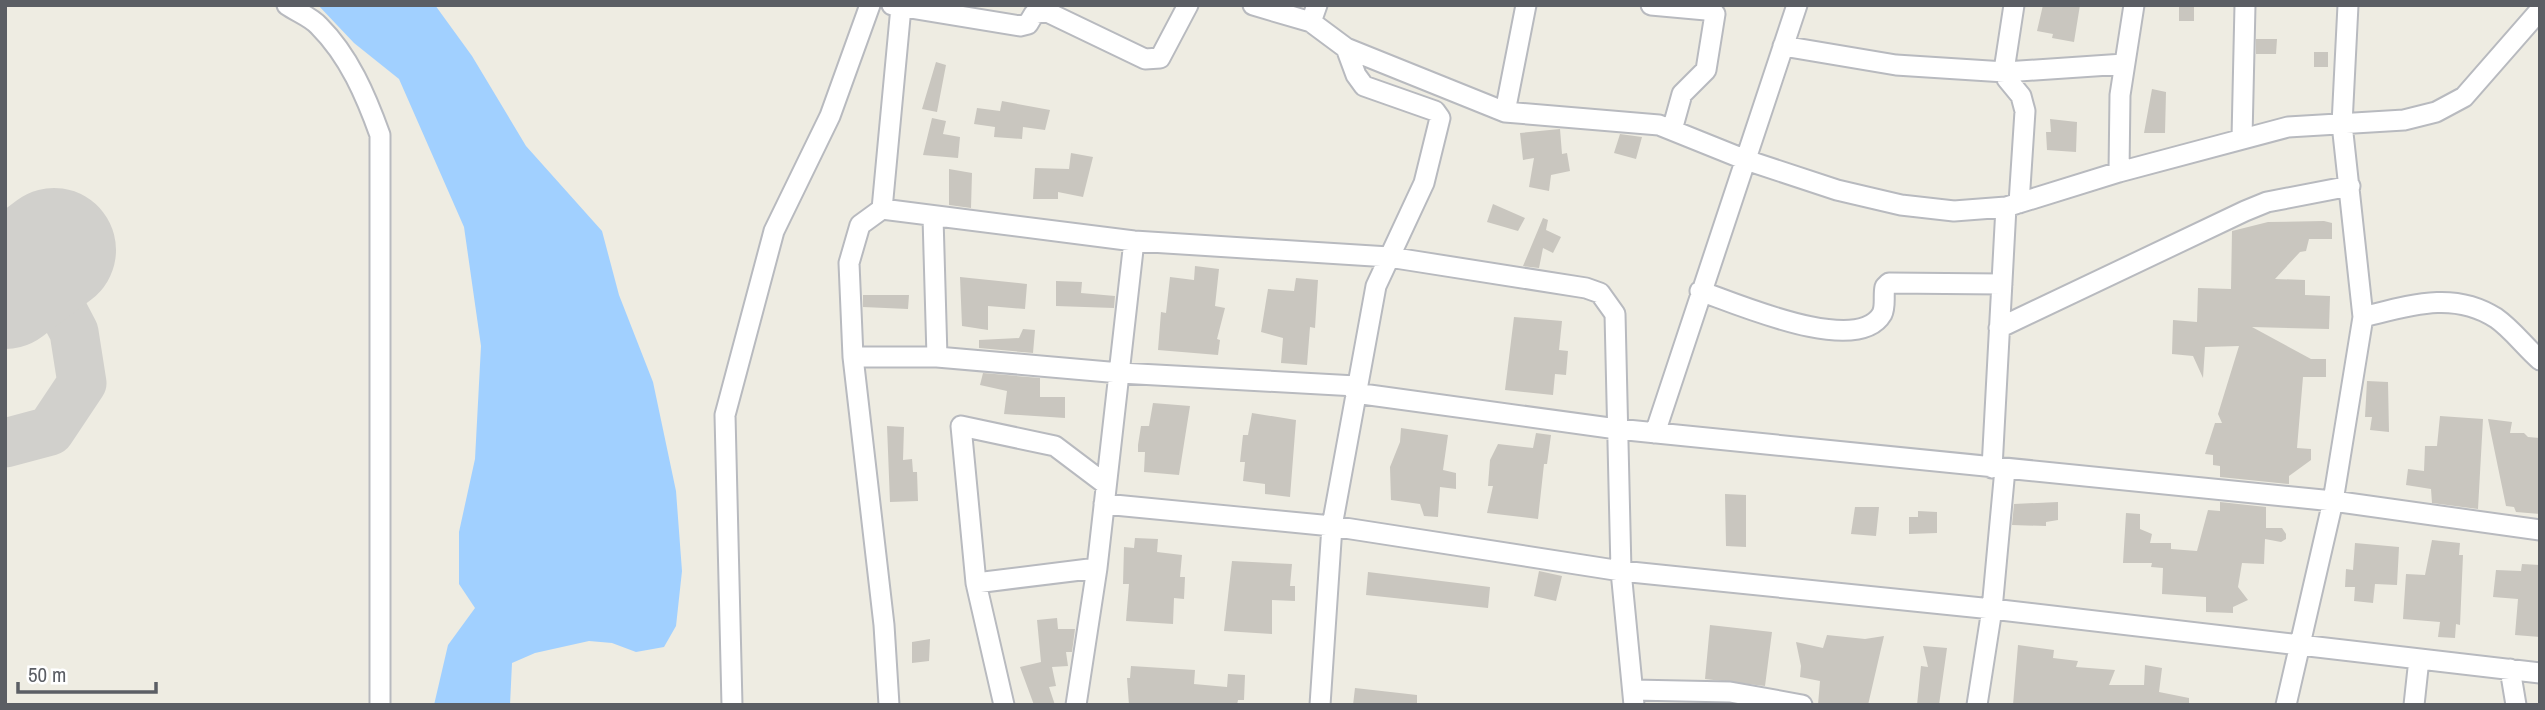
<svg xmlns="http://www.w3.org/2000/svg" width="2545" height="710" font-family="'Archivo Narrow',sans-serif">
  <rect width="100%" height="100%" fill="#eeece2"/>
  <path fill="#a1d0ff" d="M 318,5 L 435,5 L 472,56 L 526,146 L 602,231 L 619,295 L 653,382 L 676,491 L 682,571 L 676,626 L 664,647 L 636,652 L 612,643 L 589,641 L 535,653 L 512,663 L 510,705 L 434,705 L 448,645 L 475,608 L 459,584 L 459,532 L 475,459 L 481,346 L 464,227 L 399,79 L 354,43 Z"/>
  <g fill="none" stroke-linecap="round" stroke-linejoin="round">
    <path stroke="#d1d0cc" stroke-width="49" d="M 5,443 L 50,431 L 82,383 L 74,332 L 52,290 L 22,274"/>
    <path stroke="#d1d0cc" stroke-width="124" d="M 5,287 L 54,250"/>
  </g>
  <path fill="#c9c6bf" d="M 2043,5 L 2080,5 L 2074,42 L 2052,38 L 2053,34 L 2037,31 Z
    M 2179,7 L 2194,7 L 2194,21 L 2179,21 Z
    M 2256,39 L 2277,39 L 2276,54 L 2256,54 Z
    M 2314,52 L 2328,52 L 2328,67 L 2314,67 Z
    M 936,62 L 946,65 L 937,112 L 922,109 Z
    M 2152,89 L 2166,92 L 2165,133 L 2144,133 Z
    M 1002,101 L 1050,110 L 1045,130 L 1023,127 L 1022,139 L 994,137 L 995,127 L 974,124 L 977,108 L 1000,111 Z
    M 932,118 L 946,121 L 943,134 L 960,137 L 958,158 L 923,155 Z
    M 2050,119 L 2077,122 L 2076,152 L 2047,150 L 2046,132 L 2051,132 Z
    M 1560,129 L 1562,154 L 1567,153 L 1570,171 L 1551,175 L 1549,191 L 1529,187 L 1534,158 L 1523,160 L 1520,133 Z
    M 1620,134 L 1642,137 L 1636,159 L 1614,153 Z
    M 1071,153 L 1093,157 L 1083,197 L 1058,192 L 1058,199 L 1033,199 L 1035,168 L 1069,169 Z
    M 949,169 L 972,173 L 971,208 L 949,205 Z
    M 1493,204 L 1525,218 L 1518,231 L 1487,222 Z
    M 1543,218 L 1548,220 L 1546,230 L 1561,237 L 1553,253 L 1543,248 L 1539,268 L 1523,266 Z
    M 2324,221 L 2332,223 L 2332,239 L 2309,239 L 2306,251 L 2300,252 L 2275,279 L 2305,280 L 2305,295 L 2330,296 L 2329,329 L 2252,327 L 2311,359 L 2326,359 L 2326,377 L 2303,377 L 2297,448 L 2311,449 L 2311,460 L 2289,476 L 2289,484 L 2220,477 L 2220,466 L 2213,465 L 2213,455 L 2205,454 L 2215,423 L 2222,423 L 2218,414 L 2239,346 L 2205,347 L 2203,378 L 2193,356 L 2172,354 L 2173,320 L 2197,322 L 2198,288 L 2231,289 L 2232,231 L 2268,222 Z
    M 1195,266 L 1219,269 L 1215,306 L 1225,308 L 1217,339 L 1220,340 L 1218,355 L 1158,350 L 1161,312 L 1166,313 L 1170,277 L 1194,280 Z
    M 960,277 L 1027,284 L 1025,309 L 988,306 L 988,330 L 962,326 Z
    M 1296,278 L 1318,280 L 1315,328 L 1310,327 L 1307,365 L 1281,363 L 1283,338 L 1261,332 L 1268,289 L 1294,291 Z
    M 1056,281 L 1082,282 L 1081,293 L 1115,296 L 1114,308 L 1056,306 Z
    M 863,295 L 909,295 L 908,309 L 863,307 Z
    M 1514,317 L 1562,321 L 1559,350 L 1568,351 L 1566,375 L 1555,374 L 1553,395 L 1505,390 Z
    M 1023,329 L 1035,330 L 1033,353 L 979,348 L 979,340 L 1019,338 Z
    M 983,373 L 1040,378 L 1040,397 L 1065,397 L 1065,418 L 1004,414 L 1007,391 L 980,385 Z
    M 2367,381 L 2388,382 L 2389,432 L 2370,430 L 2372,417 L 2365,417 Z
    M 1153,403 L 1190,406 L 1179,475 L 1144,472 L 1145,452 L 1138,452 L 1138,445 L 1141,426 L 1149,426 Z
    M 1252,413 L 1296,420 L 1290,497 L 1265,494 L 1265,484 L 1243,481 L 1245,462 L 1240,462 L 1243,435 L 1248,435 Z
    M 2440,416 L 2483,419 L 2478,509 L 2432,503 L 2431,489 L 2406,485 L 2408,469 L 2424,471 L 2425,446 L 2437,446 Z
    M 2488,419 L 2512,422 L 2510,433 L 2524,433 L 2528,437 L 2540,438 L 2540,514 L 2516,512 L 2514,507 L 2506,506 Z
    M 887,426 L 904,427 L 903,460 L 912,459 L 913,472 L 917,472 L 918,501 L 890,502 Z
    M 1401,428 L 1448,435 L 1443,470 L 1456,473 L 1456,489 L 1440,487 L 1438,517 L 1424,516 L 1420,504 L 1391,500 L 1390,467 L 1400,442 Z
    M 1536,433 L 1551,435 L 1547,464 L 1544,464 L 1538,519 L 1487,513 L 1493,486 L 1488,486 L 1490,460 L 1498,444 L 1533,448 Z
    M 1725,494 L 1746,495 L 1746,547 L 1726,546 Z
    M 2058,502 L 2058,520 L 2046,522 L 2046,526 L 2012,525 L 2014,504 Z
    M 2220,502 L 2266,507 L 2266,528 L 2282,528 L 2286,534 L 2286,539 L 2281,542 L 2265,539 L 2264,564 L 2242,563 L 2238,587 L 2248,600 L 2233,607 L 2233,613 L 2206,612 L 2206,597 L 2162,594 L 2163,568 L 2151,567 L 2152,563 L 2123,563 L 2126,513 L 2140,514 L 2140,529 L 2152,534 L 2150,543 L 2171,543 L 2171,549 L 2197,551 L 2208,510 L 2220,511 Z
    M 1855,507 L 1879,507 L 1876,536 L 1851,534 Z
    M 1918,511 L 1937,512 L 1937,533 L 1909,534 L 1909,517 L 1918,517 Z
    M 1135,538 L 1158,539 L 1157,552 L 1182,555 L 1180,577 L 1185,577 L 1184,599 L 1174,598 L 1173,624 L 1126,621 L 1129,584 L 1123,584 L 1124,547 L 1134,548 Z
    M 2432,540 L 2460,543 L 2459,555 L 2463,555 L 2460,625 L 2456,624 L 2455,638 L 2438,637 L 2440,622 L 2403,619 L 2406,574 L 2425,575 Z
    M 2355,543 L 2399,547 L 2397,585 L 2375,584 L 2373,603 L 2354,601 L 2355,587 L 2345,587 L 2346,569 L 2353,570 Z
    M 1232,561 L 1292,564 L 1290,586 L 1295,586 L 1295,601 L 1272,600 L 1272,634 L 1224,631 Z
    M 2522,564 L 2540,565 L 2540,637 L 2515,635 L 2518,599 L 2493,597 L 2496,570 L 2521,571 Z
    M 1539,571 L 1562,576 L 1556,601 L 1534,596 Z
    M 1368,572 L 1490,587 L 1488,608 L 1366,595 Z
    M 1057,618 L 1058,629 L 1075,629 L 1072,652 L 1066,652 L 1068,666 L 1052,667 L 1056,686 L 1049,687 L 1055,705 L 1034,705 L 1020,667 L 1041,662 L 1037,620 Z
    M 1710,625 L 1772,632 L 1765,686 L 1705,679 Z
    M 1827,635 L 1865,639 L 1884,636 L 1868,705 L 1818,705 L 1820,681 L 1800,677 L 1801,666 L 1796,642 L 1823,648 Z
    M 930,639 L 929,661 L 912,663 L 912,642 Z
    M 2018,645 L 2054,650 L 2053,658 L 2078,661 L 2076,667 L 2115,670 L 2109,685 L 2144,685 L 2145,665 L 2162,668 L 2159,692 L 2189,698 L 2189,705 L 2013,705 Z
    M 1923,646 L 1947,648 L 1939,705 L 1917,705 L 1921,666 L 1928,667 Z
    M 1131,666 L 1195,670 L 1194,684 L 1227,687 L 1228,674 L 1245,675 L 1244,700 L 1238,700 L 1237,705 L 1129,705 L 1127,678 L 1130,678 Z
    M 1355,688 L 1417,695 L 1417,705 L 1353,705 Z"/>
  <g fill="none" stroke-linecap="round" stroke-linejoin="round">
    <defs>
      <path id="minor" d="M 287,5 C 297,12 311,17 319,26 C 349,56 366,96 380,135 L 380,705
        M 892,5 L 1020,26 L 1028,24 L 1034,14 L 1045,11 L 1145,59 L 1160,58 L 1188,5
        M 1253,5 L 1311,22
        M 1317,5 L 1311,22 L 1346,48 L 1505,112 L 1659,125 L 1746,160 L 1837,190 L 1901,205 L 1954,211 L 2006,207 L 2119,172 L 2288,127 L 2404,120 L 2436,112 L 2464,97 L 2540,10
        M 1651,5 L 1706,10 L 1715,14 L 1706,70 L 1682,94 L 1672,130
        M 2014,5 L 2005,64 L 2007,79 L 2021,96 L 2025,111 L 2019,203
        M 1783,46 L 1896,65 L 2005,72 L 2124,64
        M 1505,112 L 1526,5
        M 2242,138 L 2245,5
        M 2119,172 L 2120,95 L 2134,5
        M 882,209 L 901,7
        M 933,217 L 937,357
        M 1700,291 C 1735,303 1857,357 1882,314 C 1886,306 1883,295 1885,287 L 1889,283 L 2002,284
        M 2363,317 C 2408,306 2453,290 2496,318 C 2512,329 2525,347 2540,360
        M 1999,328 L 2245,211 L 2267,202 L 2350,186
        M 853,357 L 937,357 L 1120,373 L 1356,386
        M 1355,393 L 1617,429 L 2333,501 L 2540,530
        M 1655,433 L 1797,5
        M 1992,468 L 2006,207
        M 1104,504 L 1332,526 L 1621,571 L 1992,609 L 2540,673
        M 976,583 L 1097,568 L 1134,241
        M 2510,669 L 2516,705
        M 1633,690 L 1730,692 L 1802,705
        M 732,705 L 725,415 L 774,231 L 830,116 L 870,5
        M 889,705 L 884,625 L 853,357 L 849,263 L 860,225 L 882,209 L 1134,241 L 1389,257 L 1586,288 L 1600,293 L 1615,314 L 1621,571 L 1634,705
        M 1004,705 L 976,583 L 961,426 L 1055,446 L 1104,483
        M 1076,705 L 1097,568
        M 1320,705 L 1332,526 L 1376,286 L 1424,183 L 1440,118 L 1435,111 L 1364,86 L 1356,75 L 1346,48
        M 1977,705 L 1992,609 L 2005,469
        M 2286,705 L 2333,501 L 2363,317 L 2342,124 L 2348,5
        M 2414,705 L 2419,659"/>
    </defs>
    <use href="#minor" stroke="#b8babf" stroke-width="23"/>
    <use href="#minor" stroke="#fff" stroke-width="19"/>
  </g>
  <rect width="2545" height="710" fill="none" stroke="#5b5e64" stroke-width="14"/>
  <path d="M18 682v10h138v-10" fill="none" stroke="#5b5e64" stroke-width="3.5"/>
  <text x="28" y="682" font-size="21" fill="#5b5e64" stroke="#ffffff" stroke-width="5" paint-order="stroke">50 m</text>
</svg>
